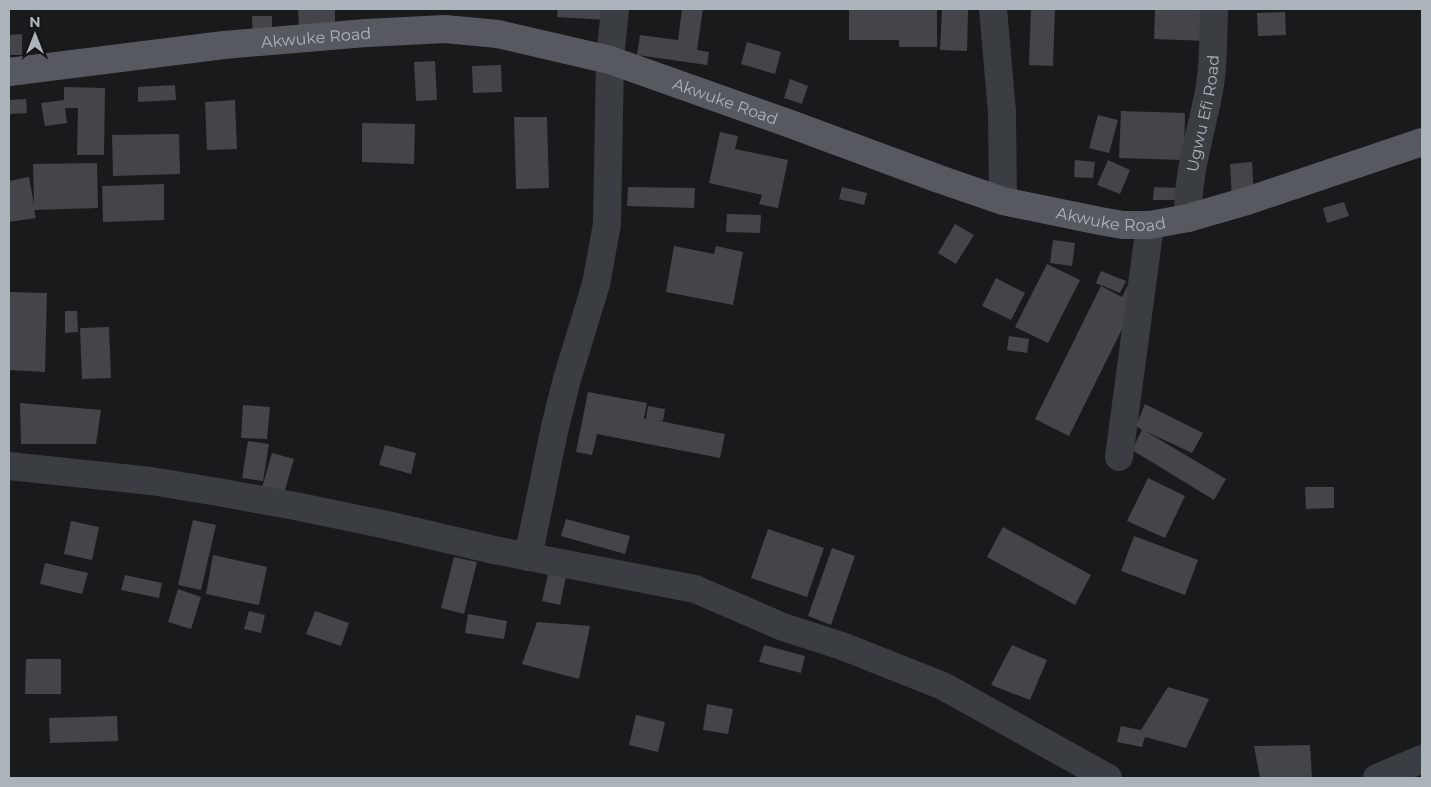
<svg xmlns="http://www.w3.org/2000/svg" width="1431" height="787" font-family="Montserrat,sans-serif">
  <rect width="100%" height="100%" fill="#191a1c"/>
  <path fill="#434549" d="M 298,9 L 335,9 L 335,27 L 299,28 Z
    M 558,9 L 608,9 L 607,20 L 557,17 Z
    M 682,9 L 703,9 L 697,50 L 709,52 L 707,65 L 637,55 L 640,35 L 678,40 Z
    M 849,9 L 937,9 L 937,47 L 899,47 L 899,40 L 849,40 Z
    M 942,9 L 968,9 L 967,51 L 940,50 Z
    M 1031,9 L 1055,9 L 1053,66 L 1029,65 Z
    M 1155,9 L 1209,9 L 1208,41 L 1154,39 Z
    M 1285,12 L 1286,35 L 1258,36 L 1257,13 Z
    M 252,16 L 272,16 L 272,29 L 253,39 Z
    M 22,34 L 22,55 L 9,55 L 9,35 Z
    M 747,42 L 781,52 L 775,74 L 741,64 Z
    M 435,61 L 437,100 L 416,101 L 414,62 Z
    M 501,65 L 502,92 L 473,93 L 472,66 Z
    M 790,79 L 808,86 L 802,104 L 784,98 Z
    M 175,85 L 176,100 L 138,102 L 138,87 Z
    M 64,87 L 105,88 L 104,155 L 77,155 L 78,108 L 65,108 L 67,123 L 45,126 L 41,103 L 64,100 Z
    M 26,99 L 27,113 L 9,114 L 9,100 Z
    M 235,100 L 237,149 L 207,150 L 205,102 Z
    M 1121,111 L 1185,113 L 1184,160 L 1119,158 Z
    M 1098,115 L 1118,120 L 1109,153 L 1089,148 Z
    M 514,117 L 547,117 L 549,188 L 516,189 Z
    M 362,123 L 415,124 L 414,164 L 362,162 Z
    M 720,132 L 738,136 L 735,149 L 788,160 L 778,208 L 759,204 L 762,195 L 709,183 Z
    M 179,134 L 180,174 L 113,176 L 112,135 Z
    M 1075,160 L 1095,162 L 1093,178 L 1074,177 Z
    M 1108,160 L 1130,170 L 1120,194 L 1097,185 Z
    M 1252,162 L 1254,198 L 1232,199 L 1230,164 Z
    M 97,163 L 98,208 L 34,210 L 36,218 L 9,222 L 9,181 L 29,177 L 34,205 L 33,164 Z
    M 164,184 L 164,220 L 103,222 L 102,186 Z
    M 628,187 L 695,188 L 694,208 L 627,206 Z
    M 842,187 L 867,193 L 864,205 L 839,199 Z
    M 1154,187 L 1180,188 L 1180,200 L 1153,200 Z
    M 1344,202 L 1349,216 L 1327,223 L 1323,208 Z
    M 727,214 L 761,215 L 760,233 L 726,232 Z
    M 955,224 L 974,235 L 956,264 L 938,253 Z
    M 1053,240 L 1075,243 L 1072,266 L 1050,263 Z
    M 674,246 L 714,254 L 716,246 L 743,252 L 733,305 L 666,292 Z
    M 1047,264 L 1080,280 L 1048,343 L 1015,327 Z
    M 1101,271 L 1126,281 L 1120,293 L 1096,283 Z
    M 996,278 L 1025,293 L 1011,320 L 982,306 Z
    M 1129,283 L 1142,289 L 1069,436 L 1035,419 L 1101,286 L 1122,297 Z
    M 9,292 L 47,293 L 45,372 L 9,370 Z
    M 65,311 L 77,311 L 78,332 L 65,333 Z
    M 109,327 L 111,378 L 82,379 L 80,328 Z
    M 1009,336 L 1029,339 L 1027,353 L 1007,350 Z
    M 588,392 L 647,403 L 644,418 L 646,419 L 648,406 L 665,409 L 663,421 L 655,420 L 725,434 L 720,458 L 597,434 L 592,455 L 576,452 Z
    M 20,403 L 101,410 L 96,444 L 21,444 Z
    M 1145,404 L 1203,433 L 1192,453 L 1145,431 L 1226,479 L 1214,500 L 1132,450 L 1142,430 L 1136,426 Z
    M 243,405 L 270,407 L 267,439 L 241,438 Z
    M 248,441 L 269,444 L 263,481 L 242,478 Z
    M 385,445 L 416,453 L 411,474 L 379,465 Z
    M 272,453 L 294,459 L 283,497 L 261,491 Z
    M 1148,478 L 1185,496 L 1165,538 L 1127,521 Z
    M 1305,487 L 1334,487 L 1334,508 L 1306,509 Z
    M 566,519 L 630,536 L 625,554 L 561,536 Z
    M 193,520 L 216,525 L 201,590 L 178,585 Z
    M 71,521 L 99,527 L 92,560 L 64,554 Z
    M 1003,527 L 1091,575 L 1075,605 L 987,557 Z
    M 768,529 L 824,548 L 807,597 L 751,578 Z
    M 1134,536 L 1198,560 L 1185,595 L 1121,571 Z
    M 832,548 L 855,556 L 831,625 L 808,616 Z
    M 213,555 L 267,567 L 259,605 L 206,594 Z
    M 454,557 L 477,562 L 464,614 L 441,608 Z
    M 45,563 L 88,573 L 82,594 L 40,584 Z
    M 548,574 L 566,577 L 560,605 L 542,601 Z
    M 125,575 L 162,583 L 159,598 L 121,590 Z
    M 178,589 L 201,597 L 191,629 L 168,622 Z
    M 249,611 L 265,615 L 261,633 L 244,629 Z
    M 315,611 L 349,623 L 341,646 L 306,634 Z
    M 468,614 L 507,621 L 504,639 L 465,633 Z
    M 537,622 L 590,626 L 579,679 L 522,664 Z
    M 764,645 L 805,656 L 801,673 L 759,662 Z
    M 1012,645 L 1047,660 L 1030,700 L 991,685 Z
    M 26,659 L 61,659 L 61,694 L 25,694 Z
    M 1168,687 L 1209,699 L 1186,748 L 1145,737 L 1142,747 L 1117,742 L 1121,726 L 1141,730 Z
    M 707,704 L 733,709 L 728,734 L 703,730 Z
    M 636,715 L 665,722 L 658,752 L 629,745 Z
    M 117,716 L 118,741 L 50,743 L 49,718 Z
    M 1310,745 L 1312,778 L 1260,778 L 1254,746 Z"/>
  <g fill="none" stroke-linecap="round" stroke-linejoin="round">
    <g stroke="#3a3d41" stroke-width="28">
      <path d="M 993,9 L 1002,112 L 1003,201"/>
      <path id="s1" d="M 1188,218 C 1187,178 1199,139 1207,101 C 1214,71 1213,39 1214,9"/>
      <path d="M 1119,457 L 1150,225"/>
      <path d="M 9,466 L 151,481 L 218,492 L 295,506 L 387,525 L 494,550 L 695,589 L 783,627 L 842,646 L 943,686 L 1108,778"/>
      <path d="M 528,557 L 555,427 L 567,379 L 596,284 L 607,224 L 610,60 L 615,9"/>
      <path d="M 1377,778 L 1422,759"/>
    </g>
    <path stroke="#565a60" stroke-width="28" id="s2" d="M 9,72 L 224,45 L 366,33 L 445,29 L 498,34 L 610,60 L 796,126 L 939,179 L 1003,201 L 1100,221 L 1123,225 L 1150,225 L 1188,218 L 1247,201 L 1422,142"/>
  </g>
  <g text-anchor="middle" dominant-baseline="central" stroke-width="4" stroke-linejoin="round" paint-order="stroke">
    <g font-size="16" fill="#abb4bb" stroke="#141517">
      <text stroke="none"><textPath href="#s2" startOffset="309">Akwuke Road</textPath></text>
      <text stroke="none"><textPath href="#s2" startOffset="729">Akwuke Road</textPath></text>
      <text stroke="none"><textPath href="#s1" startOffset="106">Ugwu Efi Road</textPath></text>
      <text stroke="none"><textPath href="#s2" startOffset="1134">Akwuke Road</textPath></text>
    </g>
  </g>
  <rect width="1431" height="787" fill="none" stroke="#abb4bb" stroke-width="20"/>
  <g transform="translate(35 35)" stroke="#141517" stroke-width="4" paint-order="stroke">
  <path d="M0-4L9 19L0 12L-9 19Z" fill="#abb4bb"/>
  <text y="-8" font-size="14" font-weight="bold" text-anchor="middle" fill="#abb4bb">N</text>
  </g>
</svg>
